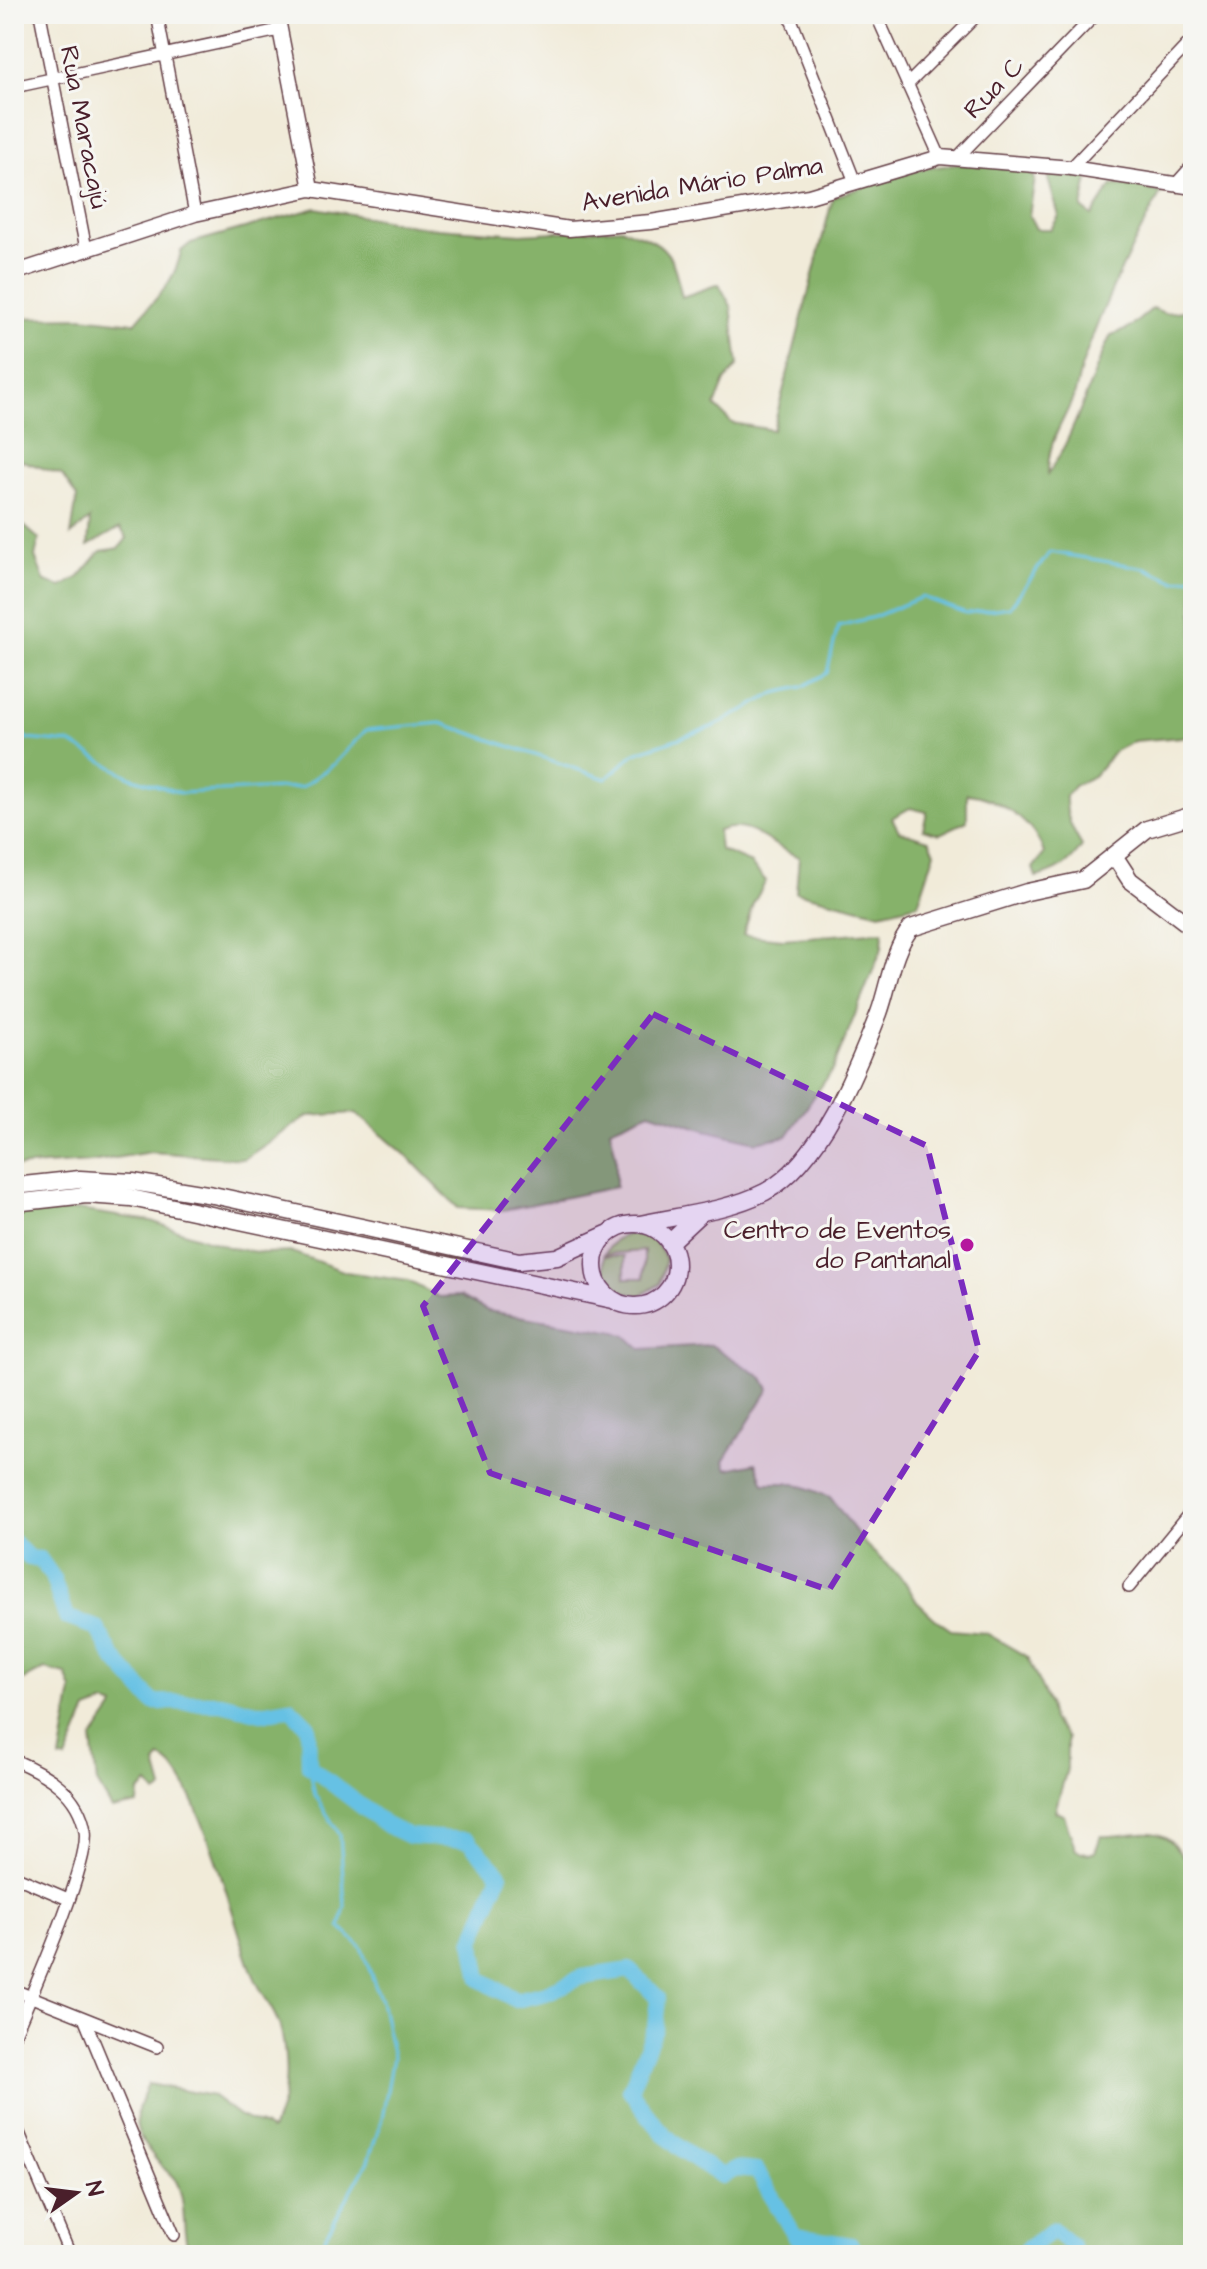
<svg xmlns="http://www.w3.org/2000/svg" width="1207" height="2269" font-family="'Architects Daughter',sans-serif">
  <rect width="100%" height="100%" fill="#f6f6f2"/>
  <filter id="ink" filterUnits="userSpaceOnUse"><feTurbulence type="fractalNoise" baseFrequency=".0125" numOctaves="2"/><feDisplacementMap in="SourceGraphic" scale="16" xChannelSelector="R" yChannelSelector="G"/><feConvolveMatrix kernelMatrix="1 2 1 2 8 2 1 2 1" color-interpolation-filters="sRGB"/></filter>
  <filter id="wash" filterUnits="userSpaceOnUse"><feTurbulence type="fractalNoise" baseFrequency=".006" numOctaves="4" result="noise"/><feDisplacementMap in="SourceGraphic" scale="32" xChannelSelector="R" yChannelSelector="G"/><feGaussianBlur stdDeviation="1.8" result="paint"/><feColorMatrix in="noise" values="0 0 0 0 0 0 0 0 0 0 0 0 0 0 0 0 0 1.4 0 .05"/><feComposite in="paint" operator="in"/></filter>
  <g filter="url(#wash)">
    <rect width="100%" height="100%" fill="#f1ebd9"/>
    <path fill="#a9d07a" stroke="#7a7852" stroke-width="2" d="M 631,1233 L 654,1239 L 666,1259 L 660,1284 L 640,1296 L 615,1290 L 604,1274 L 604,1256 L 625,1256 L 625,1278 L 644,1278 L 644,1251 L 604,1254 L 616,1239 Z"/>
    <path fill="#86b26a" stroke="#68684a" stroke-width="2" d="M 958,164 L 1029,169 L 1035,179 L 1029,215 L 1036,229 L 1051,229 L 1059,216 L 1048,179 L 1053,171 L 1089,174 L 1082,208 L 1092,216 L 1112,185 L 1135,186 L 1161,193 C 1131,247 1103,304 1083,363 C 1079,373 1078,383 1075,393 C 1063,425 1048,438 1048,474 C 1075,435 1089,380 1111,335 L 1128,329 L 1153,308 L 1164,313 L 1193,310 L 1193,736 L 1134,741 L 1115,751 L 1094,776 L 1075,785 L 1066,796 C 1065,815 1072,830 1082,846 C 1070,864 1058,872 1036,877 L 1033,868 L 1044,854 C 1036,824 997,796 967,794 L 967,821 L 940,834 L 923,829 L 927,812 L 910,808 L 892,818 L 899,831 L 929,840 L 935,852 L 918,904 L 880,913 L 796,892 L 799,857 C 771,847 749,818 718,831 L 720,850 L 749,862 L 766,881 L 753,904 L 743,935 L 783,939 L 883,931 L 882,948 L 833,1069 L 787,1136 L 756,1142 L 705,1130 L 650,1112 L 610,1129 L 616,1156 L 616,1187 L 504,1210 L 458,1208 L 407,1156 L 356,1113 L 308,1116 L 244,1159 L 151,1152 L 91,1162 L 14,1167 L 14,484 L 21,500 L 22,524 L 39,539 L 35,557 L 45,582 L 61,587 L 79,577 L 101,551 L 119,548 L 127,538 L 120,528 L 88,546 L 90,519 L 71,535 L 77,497 L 62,475 L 20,460 L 14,452 L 14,318 L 82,317 L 135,323 C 155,298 175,284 181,251 L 191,243 L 316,208 L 424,227 L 521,234 L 623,228 C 633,234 643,235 653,241 C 675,253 676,274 682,297 L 719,284 L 731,306 L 738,365 L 725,381 L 715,406 L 732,423 L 773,430 L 833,197 L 921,169 Z
      M 78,1210 L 151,1221 L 231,1248 L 264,1253 L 292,1252 L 346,1272 L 408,1281 L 439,1297 L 460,1296 L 488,1311 L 616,1332 L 627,1336 L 641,1349 L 711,1345 L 763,1378 L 769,1389 L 724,1461 L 727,1469 L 756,1463 L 764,1483 L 795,1483 L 830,1497 L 866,1545 L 905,1582 L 917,1602 L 934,1618 L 951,1630 L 986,1633 L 1027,1657 L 1049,1704 L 1052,1720 L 1067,1738 L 1067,1769 L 1055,1811 L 1064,1816 L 1076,1850 L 1089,1854 L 1095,1852 L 1101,1836 C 1121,1838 1146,1827 1165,1837 C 1177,1843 1178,1858 1193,1861 L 1193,2255 L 190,2255 C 180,2231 188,2204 176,2181 C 172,2174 164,2170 159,2163 C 131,2129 131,2122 148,2084 L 213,2096 L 240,2116 L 271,2130 C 288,2100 288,2069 282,2035 C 278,2013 261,1995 253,1974 C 237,1936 197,1768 160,1758 L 156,1764 L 163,1789 L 156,1794 L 148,1784 L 139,1792 L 138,1804 L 112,1809 L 97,1783 L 92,1739 L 115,1706 L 106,1703 L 87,1710 L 66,1760 L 60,1759 L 72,1690 L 66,1674 L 45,1669 L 14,1685 L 14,1213 Z"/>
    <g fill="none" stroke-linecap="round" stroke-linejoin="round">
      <path stroke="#66c1e4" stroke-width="3" d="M 14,723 L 27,739 L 70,743 L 130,777 L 181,793 L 302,787 L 334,764 L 366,730 L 441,723 L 606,779 L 635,753 L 715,726 L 775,693 L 802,687 L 827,673 L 838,626 L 874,617 L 922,597 L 966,613 L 1010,607 L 1050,552 L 1145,568 L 1175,581 L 1193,577
        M 309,1766 L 315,1795 L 340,1835 L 345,1906 L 340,1927 L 361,1947 L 381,2001 L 393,2057 L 382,2119 L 368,2161 L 315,2255"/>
      <path stroke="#66c1e4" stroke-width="16" d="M 14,1543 L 29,1558 L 40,1559 L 52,1576 L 66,1617 L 97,1628 L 113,1657 L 153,1702 L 221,1703 L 261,1713 L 290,1708 L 308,1726 L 309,1766 L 386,1825 L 409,1836 L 468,1840 L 500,1874 L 473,1941 L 480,1979 L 516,2000 L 546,1993 L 582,1977 L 630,1970 L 658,1998 L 655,2028 L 630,2090 C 661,2135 675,2148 722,2176 L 736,2169 L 757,2171 L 795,2236 L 851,2245 L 856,2255
        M 1025,2255 L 1027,2249 L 1053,2230 L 1072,2246 L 1072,2255"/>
    </g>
  </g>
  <g filter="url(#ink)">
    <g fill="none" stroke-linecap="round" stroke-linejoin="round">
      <defs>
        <path id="minor" d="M 40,14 L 86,249
          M 157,14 L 195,214
          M 789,14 L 855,182
          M 876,14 L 940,157
          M 908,84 L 978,14
          M 14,87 L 279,30
          M 957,158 L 1096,14
          M 1071,168 L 1193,39
          M 1176,184 L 1193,165
          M 1129,1587 L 1193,1509
          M 14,1760 C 47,1774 79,1793 85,1831 C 91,1862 29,2000 14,2036
          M 14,1876 L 68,1899
          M 14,1990 L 157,2047
          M 84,2018 L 174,2235
          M 14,2121 L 70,2255"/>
        <path id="tertiary" d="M 277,14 L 311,189
          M 14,273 L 195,214 L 311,189 L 569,229 L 651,222 L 809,196 L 940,157 L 1071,168 L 1193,187"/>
        <path id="secondary" d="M 1115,857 L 1130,880 L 1193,928
          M 14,1186 L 80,1179 L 133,1182 L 213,1195 L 519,1261 L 557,1257 L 607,1234
          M 14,1203 L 86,1195 L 131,1198 L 613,1300
          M 640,1224 C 681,1215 727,1211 765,1192 C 820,1163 857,1069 879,1013 C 889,986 892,951 911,928 L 1027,892 L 1083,880 L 1147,829 L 1193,815
          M594 1265a41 41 0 1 1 82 0a41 41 0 1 1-82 0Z
          M 669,1243 L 700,1214"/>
      </defs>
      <use href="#minor" stroke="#633e45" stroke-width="14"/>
      <use href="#tertiary" stroke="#633e45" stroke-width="17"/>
      <use href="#secondary" stroke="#633e45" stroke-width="19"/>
      <use href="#minor" stroke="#fff" stroke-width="11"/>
      <use href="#tertiary" stroke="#fff" stroke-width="14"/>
      <use href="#secondary" stroke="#fff" stroke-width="16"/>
    </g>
  </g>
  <path fill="#7b2cbf" fill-opacity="0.2" stroke="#7b2cbf" stroke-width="6" stroke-dasharray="16 10" stroke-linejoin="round" d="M 653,1014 L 927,1146 L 979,1351 L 829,1590 L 490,1473 L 423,1306 Z"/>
  <circle fill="#b5179e" stroke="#f6f6f2" stroke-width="3" cx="967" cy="1245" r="8"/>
  <g text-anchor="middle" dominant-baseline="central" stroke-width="6" stroke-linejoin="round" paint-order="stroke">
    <g font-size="26" fill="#4a1f2b" stroke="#f6f6f2">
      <text transform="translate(994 88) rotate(-46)">Rua C</text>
      <text transform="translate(84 127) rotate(79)">Rua Maracajú</text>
      <text transform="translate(702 184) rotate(-9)">Avenida Mário Palma</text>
    </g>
    <g font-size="26" fill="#4a1f2b" stroke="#f6f6f2" text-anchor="end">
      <text x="951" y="1230">Centro de Eventos<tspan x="951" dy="30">do Pantanal</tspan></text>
    </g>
  </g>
  <rect width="1207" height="2269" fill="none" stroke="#f6f6f2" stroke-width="48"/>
  <g transform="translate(76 2193) rotate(76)" stroke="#f6f6f2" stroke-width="6" paint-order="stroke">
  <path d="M0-6L14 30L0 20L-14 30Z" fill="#4a1f2b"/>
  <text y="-12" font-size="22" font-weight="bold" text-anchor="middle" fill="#4a1f2b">N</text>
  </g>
</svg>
